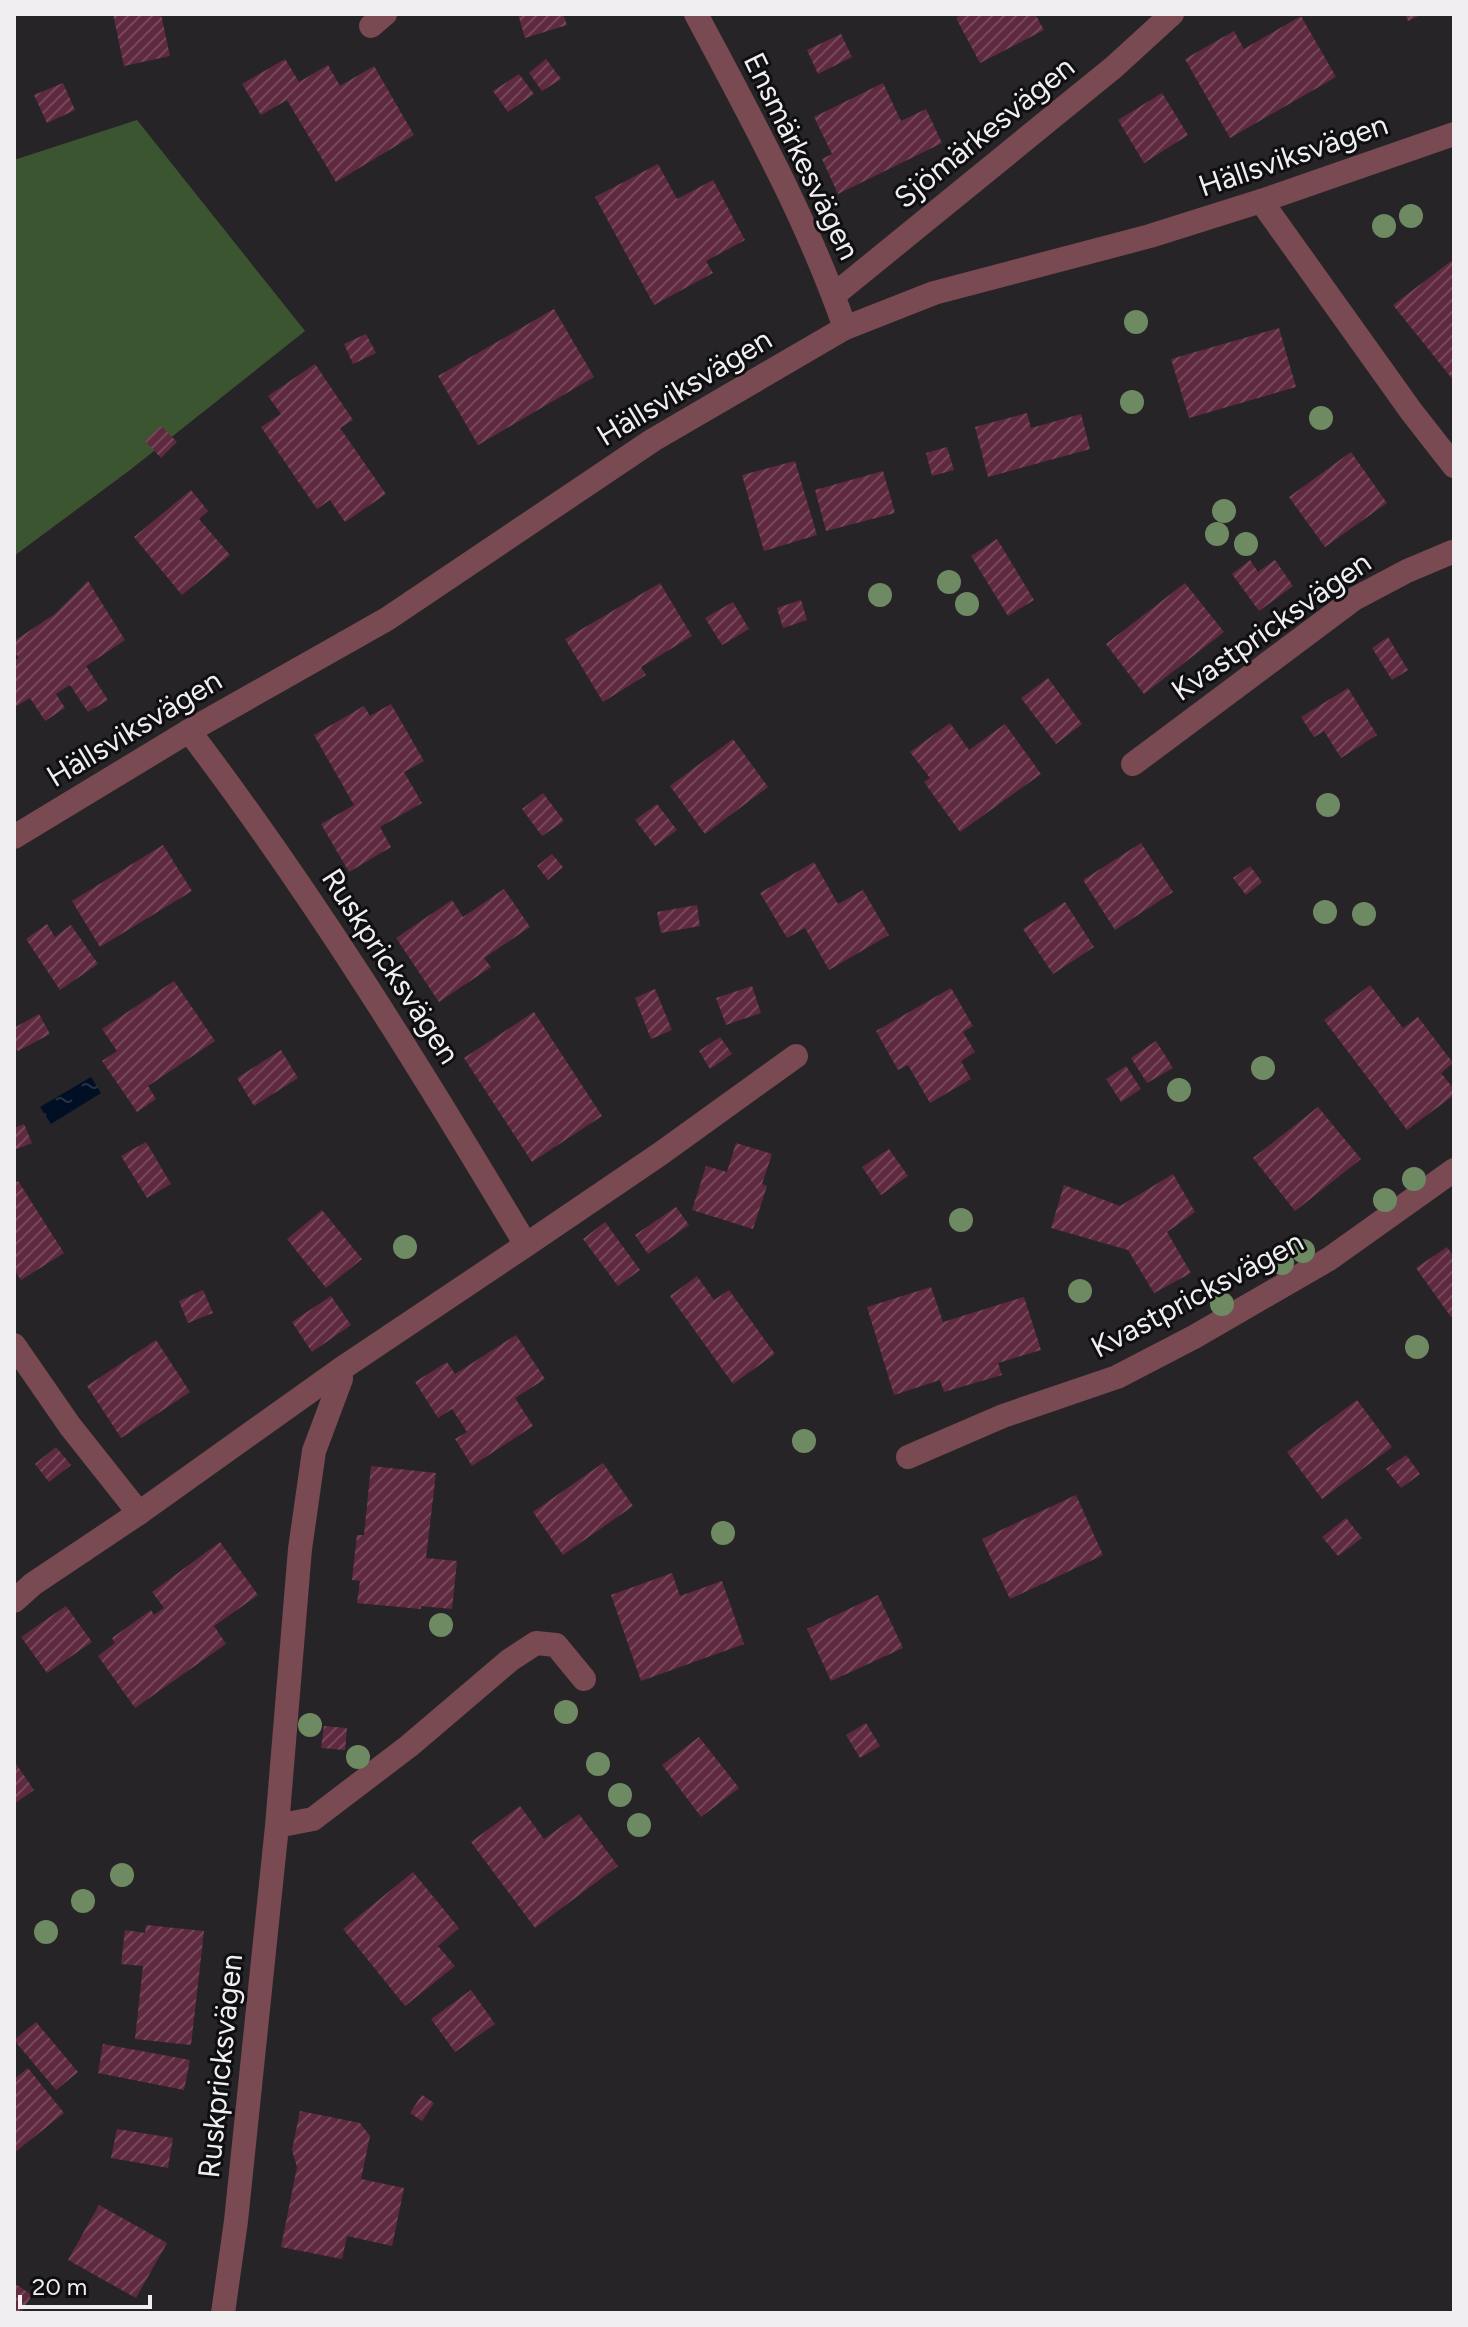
<svg xmlns="http://www.w3.org/2000/svg" width="1468" height="2327" font-family="Figtree,sans-serif">
  <defs>
    <pattern id="water-ripples" width="26" height="14" patternUnits="userSpaceOnUse" patternTransform="scale(2)"><rect width="26" height="14" fill="#000f24"/><path d="M2 4q2-2 4 0t4 0M15 11q2-2 4 0t4 0" fill="none" stroke="#263244"/></pattern>
    <pattern id="building-hatch" width="6" height="6" patternUnits="userSpaceOnUse" patternTransform="scale(2)"><rect width="6" height="6" fill="#5f2940"/><path d="M-1 1l2-2M0 6l6-6M5 7l2-2" fill="none" stroke="#76485c"/></pattern>
  </defs>
  <rect width="100%" height="100%" fill="#272428"/>
  <path fill="#3c5531" d="M 137,120 L 305,331 L 130,470 L 14,556 L 14,160 Z"/>
  <path fill="url(#water-ripples)" d="M 91,1077 L 101,1093 L 51,1124 L 40,1107 Z"/>
  <path fill="url(#building-hatch)" d="M 113,14 L 161,14 L 170,56 L 124,66 Z
    M 518,14 L 563,14 L 567,25 L 525,38 Z
    M 963,14 L 1035,14 L 1044,30 L 980,63 L 956,18 Z
    M 1405,14 L 1423,14 L 1408,21 Z
    M 1301,16 L 1336,77 L 1230,138 L 1185,59 L 1234,31 L 1244,49 Z
    M 841,34 L 852,57 L 818,74 L 807,50 Z
    M 285,59 L 299,82 L 328,65 L 340,86 L 374,66 L 414,135 L 336,182 L 287,100 L 261,115 L 242,84 Z
    M 546,59 L 561,79 L 542,91 L 529,73 Z
    M 519,74 L 534,94 L 508,112 L 493,91 Z
    M 63,83 L 75,110 L 47,123 L 34,95 Z
    M 883,83 L 901,121 L 926,109 L 942,143 L 838,194 L 822,159 L 832,154 L 814,117 Z
    M 1162,93 L 1188,135 L 1144,163 L 1118,120 Z
    M 658,164 L 677,199 L 713,180 L 745,240 L 706,261 L 713,273 L 654,305 L 595,197 Z
    M 1454,259 L 1454,381 L 1393,305 Z
    M 554,309 L 594,377 L 478,445 L 438,376 Z
    M 1279,328 L 1296,387 L 1189,418 L 1171,359 Z
    M 366,334 L 376,353 L 353,364 L 344,344 Z
    M 315,364 L 353,420 L 340,428 L 386,494 L 345,522 L 330,500 L 317,509 L 261,427 L 281,414 L 268,396 Z
    M 1027,413 L 1031,428 L 1081,414 L 1090,449 L 988,477 L 975,427 Z
    M 161,426 L 177,442 L 161,458 L 145,441 Z
    M 947,447 L 954,470 L 932,476 L 926,453 Z
    M 1351,452 L 1387,503 L 1325,547 L 1289,497 Z
    M 795,461 L 817,535 L 764,551 L 742,475 Z
    M 883,471 L 895,513 L 826,531 L 815,490 Z
    M 191,490 L 208,511 L 199,519 L 230,555 L 182,595 L 134,537 Z
    M 997,539 L 1034,600 L 1008,616 L 971,556 Z
    M 1250,560 L 1258,572 L 1275,560 L 1293,586 L 1259,611 L 1232,574 Z
    M 88,581 L 125,640 L 86,666 L 108,700 L 88,712 L 70,685 L 56,694 L 65,708 L 45,721 L 30,698 L 15,707 L 14,705 L 14,661 L 19,658 L 14,651 L 14,641 L 55,614 Z
    M 660,583 L 692,636 L 641,667 L 646,675 L 603,702 L 565,639 Z
    M 1185,583 L 1224,632 L 1144,694 L 1106,644 Z
    M 801,600 L 807,620 L 783,628 L 777,608 Z
    M 733,602 L 749,629 L 722,645 L 705,618 Z
    M 1388,637 L 1408,670 L 1392,680 L 1372,648 Z
    M 1048,678 L 1082,724 L 1056,744 L 1021,698 Z
    M 1348,688 L 1377,735 L 1341,758 L 1324,731 L 1314,737 L 1301,717 Z
    M 391,704 L 424,761 L 404,772 L 422,803 L 380,827 L 391,847 L 349,872 L 321,824 L 354,805 L 314,735 L 364,706 L 370,716 Z
    M 950,723 L 969,750 L 1005,724 L 1041,774 L 960,832 L 924,782 L 930,778 L 910,752 Z
    M 733,739 L 768,787 L 705,834 L 670,786 Z
    M 543,793 L 564,821 L 542,836 L 522,809 Z
    M 657,804 L 677,830 L 655,846 L 635,820 Z
    M 1141,843 L 1173,892 L 1115,930 L 1083,880 Z
    M 163,845 L 192,891 L 100,947 L 72,901 Z
    M 552,854 L 563,867 L 548,880 L 537,866 Z
    M 814,862 L 838,904 L 863,890 L 889,935 L 829,970 L 805,928 L 787,938 L 760,893 Z
    M 1250,866 L 1262,882 L 1246,895 L 1233,878 Z
    M 504,889 L 530,927 L 484,958 L 491,967 L 439,1002 L 396,938 L 452,900 L 463,917 Z
    M 1065,902 L 1094,947 L 1053,974 L 1023,929 Z
    M 697,905 L 700,926 L 661,933 L 657,912 Z
    M 47,924 L 55,937 L 71,925 L 98,964 L 60,990 L 26,939 Z
    M 174,981 L 215,1041 L 148,1086 L 156,1099 L 137,1112 L 102,1061 L 117,1051 L 102,1029 Z
    M 1370,985 L 1403,1028 L 1418,1017 L 1453,1063 L 1441,1073 L 1454,1089 L 1454,1095 L 1407,1130 L 1324,1020 Z
    M 752,986 L 761,1013 L 726,1025 L 716,998 Z
    M 951,988 L 973,1026 L 963,1032 L 975,1052 L 961,1061 L 971,1079 L 930,1103 L 908,1065 L 898,1070 L 876,1031 Z
    M 655,989 L 672,1030 L 651,1039 L 635,998 Z
    M 534,1012 L 602,1116 L 532,1162 L 464,1058 Z
    M 39,1014 L 50,1034 L 18,1051 L 14,1047 L 14,1028 Z
    M 720,1037 L 732,1054 L 710,1069 L 699,1051 Z
    M 1156,1041 L 1173,1068 L 1147,1083 L 1131,1058 Z
    M 281,1050 L 298,1078 L 254,1106 L 237,1078 Z
    M 1126,1066 L 1141,1089 L 1121,1102 L 1106,1079 Z
    M 1318,1107 L 1361,1159 L 1295,1211 L 1253,1158 Z
    M 24,1124 L 32,1143 L 14,1150 L 14,1128 Z
    M 146,1142 L 171,1184 L 147,1198 L 121,1156 Z
    M 736,1143 L 772,1154 L 762,1184 L 767,1186 L 753,1229 L 692,1210 L 706,1166 L 727,1172 Z
    M 889,1149 L 908,1176 L 881,1195 L 862,1167 Z
    M 1173,1174 L 1195,1212 L 1167,1232 L 1191,1273 L 1154,1293 L 1128,1250 L 1051,1228 L 1064,1185 L 1120,1206 Z
    M 18,1181 L 64,1253 L 21,1280 L 14,1269 L 14,1184 Z
    M 676,1207 L 689,1225 L 648,1254 L 635,1235 Z
    M 322,1210 L 362,1259 L 326,1288 L 287,1239 Z
    M 605,1222 L 640,1270 L 618,1286 L 583,1239 Z
    M 1447,1247 L 1454,1257 L 1454,1315 L 1451,1317 L 1416,1268 Z
    M 697,1276 L 714,1300 L 729,1290 L 775,1354 L 733,1384 L 670,1296 Z
    M 931,1287 L 943,1322 L 1024,1297 L 1041,1350 L 998,1363 L 1002,1375 L 944,1392 L 940,1380 L 894,1395 L 867,1307 Z
    M 203,1290 L 213,1313 L 188,1323 L 179,1301 Z
    M 331,1296 L 351,1325 L 312,1352 L 292,1322 Z
    M 516,1335 L 545,1379 L 515,1398 L 533,1426 L 472,1466 L 455,1439 L 467,1432 L 452,1409 L 438,1418 L 415,1382 L 447,1362 L 455,1374 Z
    M 156,1340 L 190,1392 L 121,1438 L 87,1386 Z
    M 1357,1400 L 1392,1447 L 1322,1499 L 1287,1452 Z
    M 56,1447 L 71,1465 L 49,1482 L 35,1464 Z
    M 1406,1455 L 1420,1474 L 1401,1488 L 1386,1469 Z
    M 603,1463 L 633,1506 L 563,1555 L 533,1512 Z
    M 371,1466 L 436,1473 L 426,1558 L 457,1561 L 452,1609 L 421,1606 L 421,1609 L 357,1603 L 360,1581 L 352,1580 L 357,1535 L 364,1535 Z
    M 1076,1495 L 1103,1555 L 1010,1599 L 982,1539 Z
    M 1346,1518 L 1362,1538 L 1338,1556 L 1322,1537 Z
    M 220,1542 L 258,1595 L 214,1626 L 226,1644 L 135,1708 L 98,1656 L 115,1643 L 112,1638 L 151,1610 L 154,1615 L 164,1608 L 152,1592 Z
    M 672,1573 L 680,1596 L 722,1581 L 744,1644 L 641,1681 L 611,1595 Z
    M 878,1595 L 903,1648 L 831,1681 L 807,1629 Z
    M 66,1606 L 92,1642 L 47,1673 L 21,1637 Z
    M 866,1723 L 880,1746 L 860,1758 L 846,1735 Z
    M 324,1726 L 347,1728 L 345,1750 L 321,1748 Z
    M 699,1737 L 739,1788 L 701,1817 L 662,1765 Z
    M 14,1761 L 34,1790 L 14,1804 Z
    M 520,1806 L 544,1839 L 579,1814 L 618,1866 L 535,1928 L 471,1842 Z
    M 413,1872 L 459,1928 L 438,1946 L 455,1966 L 405,2006 L 343,1929 Z
    M 146,1925 L 204,1931 L 191,2045 L 135,2039 L 143,1966 L 121,1964 L 125,1930 L 145,1933 Z
    M 471,1990 L 495,2024 L 455,2052 L 431,2019 Z
    M 36,2022 L 78,2072 L 56,2090 L 14,2040 Z
    M 103,2044 L 190,2060 L 184,2090 L 98,2073 Z
    M 28,2068 L 64,2113 L 14,2153 L 14,2079 Z
    M 422,2095 L 434,2103 L 422,2121 L 410,2113 Z
    M 300,2111 L 360,2123 L 370,2136 L 361,2179 L 404,2188 L 392,2246 L 347,2236 L 342,2259 L 281,2247 L 297,2167 L 292,2150 Z
    M 117,2129 L 173,2138 L 168,2168 L 111,2158 Z
    M 99,2205 L 167,2243 L 136,2298 L 68,2260 Z
    M 14,2283 L 32,2295 L 21,2313 L 14,2313 Z"/>
  <g fill="none" stroke-linecap="round" stroke-linejoin="round">
    <path stroke="#794a52" stroke-width="24" d="M 371,26 L 385,14
      M 14,1345 L 70,1426 L 139,1513"/>
    <path stroke="#794a52" stroke-width="24" d="M 696,14 C 750,116 807,218 845,328
      M 1261,201 L 1411,411 L 1454,466
      M 834,295 L 1114,67 L 1172,14
      M 189,731 C 313,894 421,1069 526,1245 L 660,1154 L 796,1056
      M 1133,764 L 1354,599 L 1407,571 L 1452,552
      M 908,1457 L 1003,1416 L 1117,1377 L 1194,1337 L 1329,1259 L 1454,1170
      M 14,1601 L 33,1584 L 139,1513 L 341,1369
      M 277,1826 L 313,1819 L 409,1746 L 510,1660 L 536,1643 L 556,1645 L 584,1679
      M 223,2313 L 236,2221 L 277,1826 L 300,1549 L 314,1451 L 341,1379 L 341,1369 L 526,1245"/>
    <path stroke="#794a52" stroke-width="24" d="M 14,837 L 189,731 L 387,619 L 653,440 L 845,328 L 934,293 L 1150,236 L 1261,201 L 1454,134"/>
  </g>
  <g fill="#6e8a63">
    <circle cx="1411" cy="216" r="12"/>
    <circle cx="1384" cy="226" r="12"/>
    <circle cx="1136" cy="322" r="12"/>
    <circle cx="1132" cy="402" r="12"/>
    <circle cx="1321" cy="418" r="12"/>
    <circle cx="1224" cy="511" r="12"/>
    <circle cx="1217" cy="534" r="12"/>
    <circle cx="1246" cy="544" r="12"/>
    <circle cx="949" cy="582" r="12"/>
    <circle cx="880" cy="595" r="12"/>
    <circle cx="967" cy="604" r="12"/>
    <circle cx="1328" cy="805" r="12"/>
    <circle cx="1325" cy="912" r="12"/>
    <circle cx="1364" cy="914" r="12"/>
    <circle cx="1263" cy="1068" r="12"/>
    <circle cx="1179" cy="1090" r="12"/>
    <circle cx="1414" cy="1179" r="12"/>
    <circle cx="1385" cy="1200" r="12"/>
    <circle cx="961" cy="1220" r="12"/>
    <circle cx="405" cy="1247" r="12"/>
    <circle cx="1303" cy="1251" r="12"/>
    <circle cx="1282" cy="1263" r="12"/>
    <circle cx="1080" cy="1291" r="12"/>
    <circle cx="1222" cy="1304" r="12"/>
    <circle cx="1417" cy="1347" r="12"/>
    <circle cx="804" cy="1441" r="12"/>
    <circle cx="723" cy="1533" r="12"/>
    <circle cx="441" cy="1625" r="12"/>
    <circle cx="566" cy="1712" r="12"/>
    <circle cx="310" cy="1725" r="12"/>
    <circle cx="358" cy="1757" r="12"/>
    <circle cx="598" cy="1764" r="12"/>
    <circle cx="620" cy="1795" r="12"/>
    <circle cx="639" cy="1825" r="12"/>
    <circle cx="122" cy="1875" r="12"/>
    <circle cx="83" cy="1901" r="12"/>
    <circle cx="46" cy="1932" r="12"/>
  </g>
  <g text-anchor="middle" dominant-baseline="central" stroke-width="6" stroke-linejoin="round" paint-order="stroke">
    <g font-size="30" fill="#f0eef0" stroke="#0f0e10">
      <text transform="translate(984 132) rotate(-39)">Sjömärkesvägen</text>
      <text transform="translate(1293 155) rotate(-19)">Hällsviksvägen</text>
      <text transform="translate(802 156) rotate(64)">Ensmärkesvägen</text>
      <text transform="translate(684 387) rotate(-31)">Hällsviksvägen</text>
      <text transform="translate(1271 626) rotate(-35)">Kvastpricksvägen</text>
      <text transform="translate(134 728) rotate(-31)">Hällsviksvägen</text>
      <text transform="translate(391 966) rotate(57)">Ruskpricksvägen</text>
      <text transform="translate(1197 1294) rotate(-28)">Kvastpricksvägen</text>
      <text transform="translate(220 2066) rotate(-84)">Ruskpricksvägen</text>
    </g>
  </g>
  <rect width="1468" height="2327" fill="none" stroke="#f0eef0" stroke-width="32"/>
  <path d="M20 2295v12h130v-12" fill="none" stroke="#f0eef0" stroke-width="4"/>
  <text x="32" y="2295" font-size="24" fill="#f0eef0" stroke="#0f0e10" stroke-width="6" paint-order="stroke">20 m</text>
</svg>
